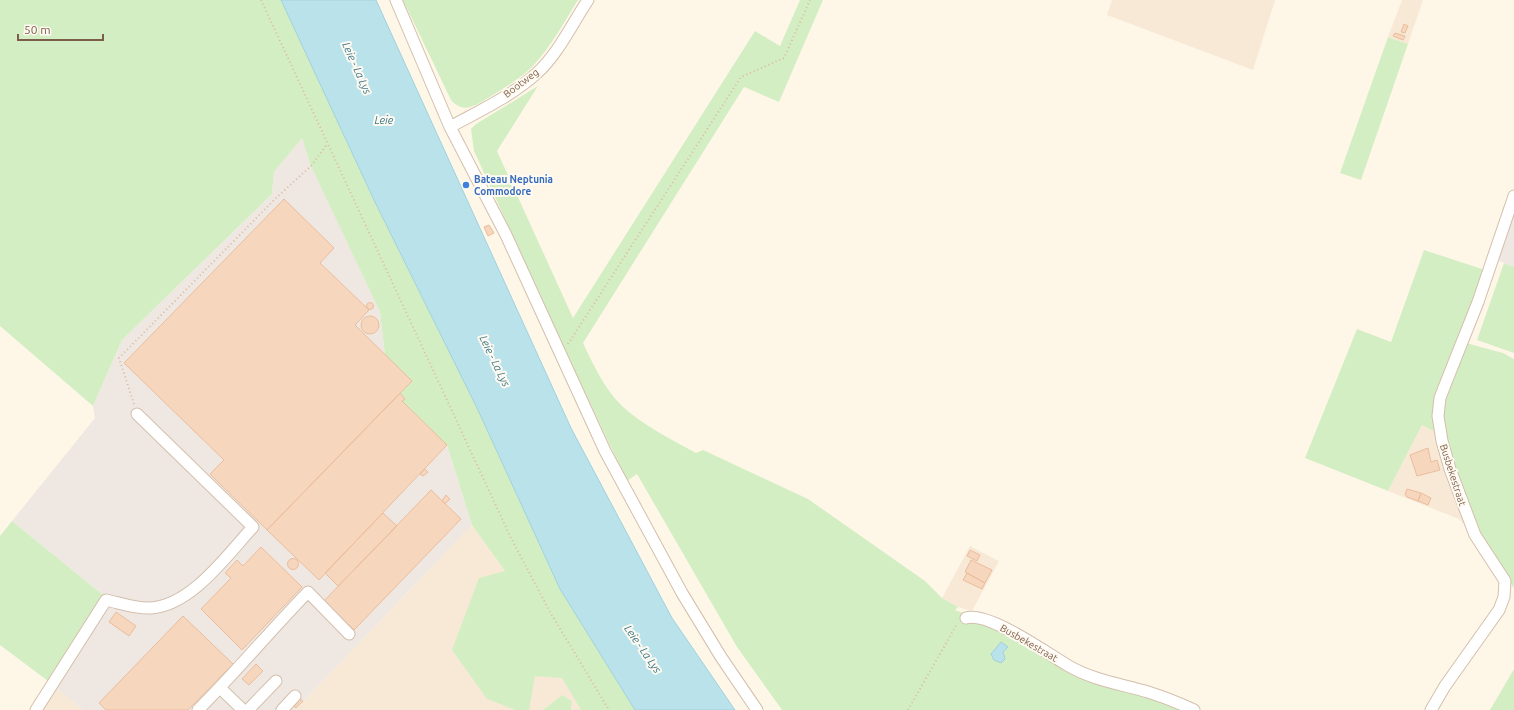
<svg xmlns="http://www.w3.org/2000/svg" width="1514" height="710" font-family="Ubuntu,sans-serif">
  <rect width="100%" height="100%" fill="#fef7e8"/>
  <path fill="#f7e9d6" d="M 1112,0 L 1275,0 L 1253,70 L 1107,15 Z
    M 1402,0 L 1423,0 L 1408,44 L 1388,37 Z
    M 1422,425 L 1437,433 L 1469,530 L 1459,519 L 1388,491 Z
    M 472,525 L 548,631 L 590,710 L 295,710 Z
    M 970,546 L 999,561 L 972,611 L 958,607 L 942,598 Z
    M 48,681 L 83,710 L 30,710 Z"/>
  <path fill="#efe8e2" d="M 302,137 L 312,166 L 380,312 L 385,355 L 412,381 L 402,402 L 447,445 L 472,525 L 295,710 L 83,710 L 48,681 L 103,595 L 12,521 L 95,418 L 93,406 L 122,340 L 272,194 L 274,172 Z
    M 1514,209 L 1514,267 L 1497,260 Z"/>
  <path fill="#d4eec4" d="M 0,0 L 281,0 L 374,200 L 478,410 L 560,589 L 635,710 L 581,710 L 562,678 L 535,676 L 529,710 L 516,710 L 487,699 L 452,650 L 479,578 L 505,571 L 472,525 L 447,445 L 402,401 L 405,398 L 400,393 L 412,381 L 385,355 L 380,312 L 311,166 L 302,138 L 274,172 L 272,194 L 122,340 L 93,406 L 0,326 Z
    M 403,0 L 578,0 C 564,22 551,47 533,66 C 520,79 504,88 488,98 C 475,106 463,114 451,100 Z
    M 800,0 L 823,0 L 779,102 L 744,87 L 583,343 C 593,364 604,388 621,405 C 642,425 671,439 696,453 L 703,450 L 808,499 L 925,581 L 942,598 L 958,607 L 955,610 L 984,621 L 1078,676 L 1157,699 L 1185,710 L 782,710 L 737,647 L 637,474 L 627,481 L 562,344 L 474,151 L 471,129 L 476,124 L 538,86 L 497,151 L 573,318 L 755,31 L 780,46 Z
    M 1388,37 L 1408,44 L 1361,180 L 1340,173 Z
    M 1424,250 L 1485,270 L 1452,359 L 1437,433 L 1422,425 L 1388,491 L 1305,458 L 1357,329 L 1391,342 Z
    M 1504,263 L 1514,267 L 1514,353 L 1477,340 Z
    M 1466,343 L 1503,353 L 1514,359 L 1514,588 L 1492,555 L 1473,518 L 1446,443 L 1442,419 L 1443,406 Z
    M 12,521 L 103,595 L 48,681 L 0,645 L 0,536 Z
    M 1514,669 L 1514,710 L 1490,710 Z
    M 562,695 L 572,701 L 571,710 L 543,710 Z"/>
  <path fill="#bae2eb" stroke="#9fd1dd" d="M 281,0 L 376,0 L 571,428 L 672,618 L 735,710 L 635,710 L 560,589 L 478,410 L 374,200 Z
    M 1001,642 L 1008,647 L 1003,652 L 1005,659 L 1001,663 L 994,660 L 991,654 Z"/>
  <path fill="#f6d6bd" stroke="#ebbd9c" d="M 1404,24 L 1408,26 L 1405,33 L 1401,32 Z
    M 1395,33 L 1405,36 L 1403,40 L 1393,36 Z
    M 284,199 L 334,248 L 320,263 L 369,310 L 355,325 L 412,381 L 267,530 L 210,474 L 224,460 L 124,363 Z
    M 489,225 L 494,233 L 488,236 L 484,227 Z
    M366.5 306a3.5 3.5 0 1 1 7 0a3.5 3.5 0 1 1-7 0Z
    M361 325a9 9 0 1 1 18 0a9 9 0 1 1-18 0Z
    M 400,393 L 405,399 L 402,401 L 447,445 L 319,580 L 267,530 Z
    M 1428,448 L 1431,462 L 1437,460 L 1440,470 L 1417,476 L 1410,455 Z
    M 425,469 L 428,472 L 423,476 L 420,474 Z
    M 1407,489 L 1421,493 L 1418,501 L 1407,497 L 1405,494 Z
    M 431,490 L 461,519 L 354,630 L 324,601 Z
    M 1421,493 L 1431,498 L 1428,505 L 1418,501 Z
    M 446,495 L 450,499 L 445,504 L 442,501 Z
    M 383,513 L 397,526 L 338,586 L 325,573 Z
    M 261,547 L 302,587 L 242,650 L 201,609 L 231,578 L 225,573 L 237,560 L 243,566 Z
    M 970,550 L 980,555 L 977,561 L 967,556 Z
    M287.5 564a5.5 5.5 0 1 1 11 0a5.5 5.5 0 1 1-11 0Z
    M 971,560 L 992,570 L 985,583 L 965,572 Z
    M 967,573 L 985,583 L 982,589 L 963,580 Z
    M 116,612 L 136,626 L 129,636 L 109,622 Z
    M 183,616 L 233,664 L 188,710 L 106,710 L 99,703 Z
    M 256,664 L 263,671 L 249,685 L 242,679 Z
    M 300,699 L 303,701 L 296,708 L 294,706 Z"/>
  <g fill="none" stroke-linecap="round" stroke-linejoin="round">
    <defs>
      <path id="minor" d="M 396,0 L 450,127 L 506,235 L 605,451 L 682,593 L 721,657 L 757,710
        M 450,127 C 479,111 512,96 537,73 C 558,54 572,24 588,0
        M 966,618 C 988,611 1047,653 1067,665 C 1092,680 1121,684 1148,692 C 1164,697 1179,703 1194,710
        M 220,688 L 243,710
        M 36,710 L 106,600 C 120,603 136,609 151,608 C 192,605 227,555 253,527 L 137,414
        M 198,710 C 236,672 270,631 308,592 L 349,634
        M 248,710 L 276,681
        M 282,710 L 295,696
        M 1431,710 L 1445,686 L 1499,610 L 1504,597 L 1505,581 L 1475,535 L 1450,469 L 1442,441 L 1438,416 L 1440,398 L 1445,385 L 1478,302 L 1514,196"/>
    </defs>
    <use href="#minor" stroke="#d3bfac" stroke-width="13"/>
    <path stroke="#dcb99f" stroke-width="2" stroke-dasharray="1 3" stroke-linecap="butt" d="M 261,0 L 511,538 L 550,612 L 609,710
      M 568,344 L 741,77 L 784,58 L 810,0
      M 134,404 L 119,358 L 277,197 L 311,166 L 327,144
      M 908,710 L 957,624"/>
    <use href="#minor" stroke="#fff" stroke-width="11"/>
  </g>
  <circle fill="#3f7fe0" stroke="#fffaf1" stroke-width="1.5" cx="466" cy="185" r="4"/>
  <g text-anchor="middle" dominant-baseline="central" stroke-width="4" stroke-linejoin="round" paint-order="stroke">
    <g font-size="10" fill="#7c5d49" stroke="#fffaf1">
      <text transform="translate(521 83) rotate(-37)">Bootweg</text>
      <text transform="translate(1453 475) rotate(72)">Busbekestraat</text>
      <text transform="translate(1029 643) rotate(30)">Busbekestraat</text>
    </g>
    <g font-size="10" font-weight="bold" fill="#366cbe" stroke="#fffaf1" text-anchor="start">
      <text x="474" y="179">Bateau Neptunia<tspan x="474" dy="12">Commodore</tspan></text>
    </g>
    <g font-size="11" font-style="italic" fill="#3d7a8a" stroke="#fffaf1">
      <text transform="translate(357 68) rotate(66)">Leie - La Lys</text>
      <text x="384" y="120">Leie</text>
      <text transform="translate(495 361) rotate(64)">Leie - La Lys</text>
      <text transform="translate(643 649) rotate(55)">Leie - La Lys</text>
    </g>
  </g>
  <path d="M18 34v6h85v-6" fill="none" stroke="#7c5d49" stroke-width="2"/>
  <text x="24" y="34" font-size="12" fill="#7c5d49" stroke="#fffaf1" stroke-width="3" paint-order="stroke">50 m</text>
</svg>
